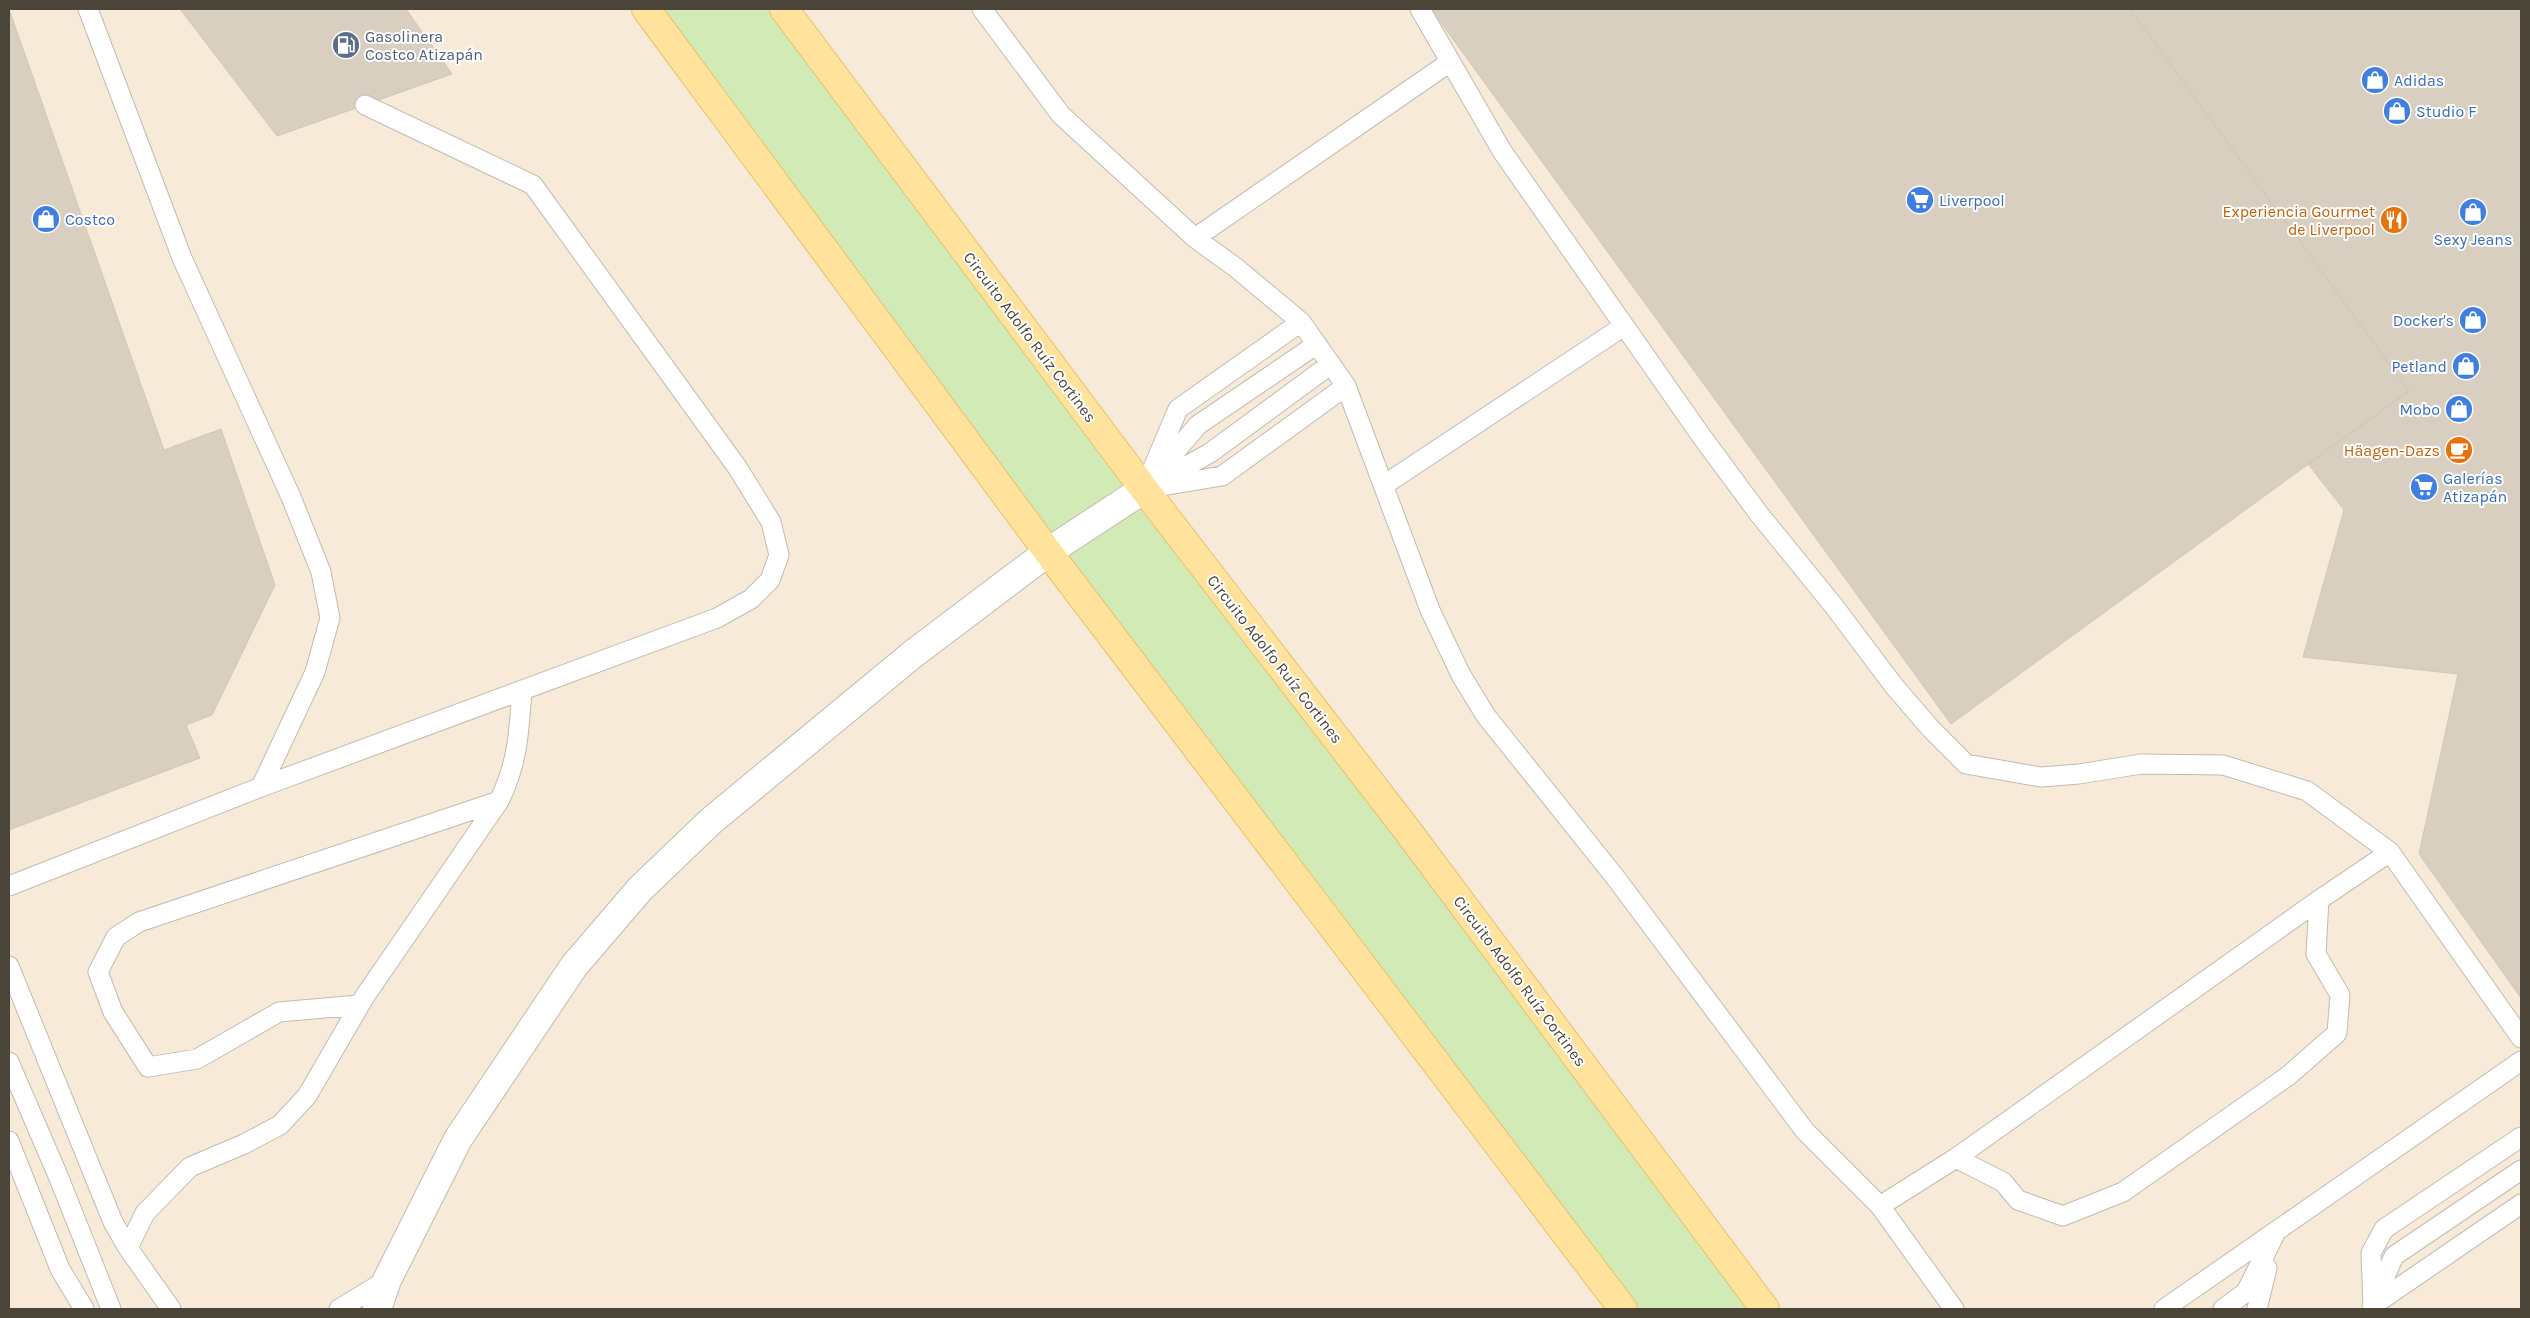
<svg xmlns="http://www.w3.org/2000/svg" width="2530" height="1318" font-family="Karla,sans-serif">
  <rect width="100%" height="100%" fill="#f6f3ec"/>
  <path fill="#f7ead8" d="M 9,9 L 2521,9 L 2521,1309 L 9,1309 Z"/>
  <path fill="#d2eab5" d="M 646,9 L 784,9 L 1764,1309 L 1623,1309 Z"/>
  <path fill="#d8cfc1" stroke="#d3c7b4" d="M 9,9 L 164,450 L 221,429 L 275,585 L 212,715 L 186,725 L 200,758 L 9,830 Z
    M 180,9 L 406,9 L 452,74 L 277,136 Z
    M 1431,9 L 2130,9 L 2409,391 L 1951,724 Z
    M 2130,9 L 2521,9 L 2521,998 L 2419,854 L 2458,674 L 2303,657 L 2344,510 L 2308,464 L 2409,391 Z"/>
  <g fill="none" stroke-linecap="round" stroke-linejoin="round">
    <defs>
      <path id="service" d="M 982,9 L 1061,115 L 1195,238 L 1235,267 L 1301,322 L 1346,386 L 1430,610 L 1461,675 L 1486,716 L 1615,877 L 1805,1131 L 1880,1206 L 1954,1309
        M 1420,9 L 1502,151 L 1702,437 L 1759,514 L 1833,605 L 1894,686 L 1931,729 L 1966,764 L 2041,777 L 2079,774 L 2141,764 L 2223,765 L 2307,791 L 2390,852 L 2521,1038
        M 1195,238 L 1450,62
        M 1157,473 L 1198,425 L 1317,344
        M 1156,483 L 1210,453 L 1331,364
        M 1384,485 L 1624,326
        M 1144,489 L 1178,409 L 1301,322
        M 1144,489 L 1222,476 L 1346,386
        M 261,787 L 717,618 L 751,599 L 770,580 L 779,555 L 771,522 L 737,467 L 533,185 L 365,105
        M 9,886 L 261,787 L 315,672 L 330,618 L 321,572 L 291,497 L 182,258 L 88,9
        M 9,966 L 113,1222 L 128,1248 L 171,1309
        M 359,1005 L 279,1012 L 197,1059 L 148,1067 L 113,1012 L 98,972 L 116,937 L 139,922 L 499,801
        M 9,1062 L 59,1178 L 111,1309
        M 9,1141 L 60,1269 L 84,1309
        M 1956,1158 L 2319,900
        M 1880,1206 L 1956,1158 L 2003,1182 L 2018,1200 L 2063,1216 L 2123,1192 L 2288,1076 L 2337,1033 L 2340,995 L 2316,954 L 2319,900 L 2390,852
        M 128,1248 L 145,1213 L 190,1167 L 244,1144 L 280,1125 L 307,1096 L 365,996 L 499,801 C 518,763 519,731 522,690
        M 2375,1299 L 2394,1256 L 2521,1170
        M 2373,1305 L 2371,1253 L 2384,1229 L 2521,1137
        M 2372,1306 L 2521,1204
        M 339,1309 L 387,1280
        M 2164,1309 L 2521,1061
        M 2223,1309 L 2246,1292 L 2275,1234
        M 2257,1309 L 2267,1268"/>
      <path id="minor" d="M 377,1309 L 387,1280 L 458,1139 L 574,966 L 640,889 L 711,821 L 913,654 L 1048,552 L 1144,489"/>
      <path id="primary" d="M 646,9 L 1048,552 L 1623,1309
        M 784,9 L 1144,489 L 1407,830 L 1765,1309"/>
    </defs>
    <use href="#service" stroke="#c2bbae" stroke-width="21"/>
    <use href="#minor" stroke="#c2bbae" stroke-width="30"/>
    <use href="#primary" stroke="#e6c16a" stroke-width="30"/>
    <use href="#service" stroke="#fff" stroke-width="19"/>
    <use href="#minor" stroke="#fff" stroke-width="28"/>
    <use href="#primary" stroke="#ffe39c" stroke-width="28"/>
  </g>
  <defs>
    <symbol id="fuel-disc" viewBox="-11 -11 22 22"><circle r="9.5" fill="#5c6f8a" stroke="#fff"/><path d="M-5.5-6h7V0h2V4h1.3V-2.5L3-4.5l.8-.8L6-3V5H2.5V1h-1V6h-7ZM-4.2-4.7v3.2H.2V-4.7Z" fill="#fff"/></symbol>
    <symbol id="shop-disc" viewBox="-11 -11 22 22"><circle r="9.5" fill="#3f7fe0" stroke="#fff"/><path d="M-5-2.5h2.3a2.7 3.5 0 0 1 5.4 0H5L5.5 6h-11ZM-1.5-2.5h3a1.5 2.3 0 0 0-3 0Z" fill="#fff"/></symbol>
    <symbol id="supermarket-disc" viewBox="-11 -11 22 22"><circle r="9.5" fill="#3f7fe0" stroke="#fff"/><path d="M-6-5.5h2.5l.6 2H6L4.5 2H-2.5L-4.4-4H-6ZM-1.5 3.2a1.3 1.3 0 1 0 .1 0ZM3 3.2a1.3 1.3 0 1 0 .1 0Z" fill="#fff"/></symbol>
    <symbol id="restaurant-disc" viewBox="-11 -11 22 22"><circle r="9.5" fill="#e8710a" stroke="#fff"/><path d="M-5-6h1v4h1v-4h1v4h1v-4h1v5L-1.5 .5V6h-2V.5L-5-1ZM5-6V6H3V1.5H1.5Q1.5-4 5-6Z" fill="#fff"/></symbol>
    <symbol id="cafe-disc" viewBox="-11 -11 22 22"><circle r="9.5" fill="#e8710a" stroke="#fff"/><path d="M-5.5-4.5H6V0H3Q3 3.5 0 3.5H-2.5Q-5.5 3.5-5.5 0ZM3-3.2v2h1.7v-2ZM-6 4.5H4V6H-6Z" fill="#fff"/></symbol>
  </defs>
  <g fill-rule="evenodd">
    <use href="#fuel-disc" x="330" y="29" width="32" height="32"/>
    <use href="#shop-disc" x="2359" y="64" width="32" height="32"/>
    <use href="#shop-disc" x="2381" y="95" width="32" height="32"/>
    <use href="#supermarket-disc" x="1904" y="184" width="32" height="32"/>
    <use href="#shop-disc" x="2457" y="196" width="32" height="32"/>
    <use href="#shop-disc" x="30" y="203" width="32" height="32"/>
    <use href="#restaurant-disc" x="2378" y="204" width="32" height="32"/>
    <use href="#shop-disc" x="2457" y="304" width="32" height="32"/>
    <use href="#shop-disc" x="2450" y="350" width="32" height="32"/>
    <use href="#shop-disc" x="2443" y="393" width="32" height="32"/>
    <use href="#cafe-disc" x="2443" y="434" width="32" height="32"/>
    <use href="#supermarket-disc" x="2408" y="471" width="32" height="32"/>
  </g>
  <g text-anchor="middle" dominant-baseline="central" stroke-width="4" stroke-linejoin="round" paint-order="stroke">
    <g font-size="16" fill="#4e5e75" stroke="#fff" text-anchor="start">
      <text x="365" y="36">Gasolinera<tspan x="365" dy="18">Costco Atizapán</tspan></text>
    </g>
    <g font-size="16" fill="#366cbe" stroke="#fff" text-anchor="start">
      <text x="2394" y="80">Adidas</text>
      <text x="2416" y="111">Studio F</text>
      <text x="1939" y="200">Liverpool</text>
      <text x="65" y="219">Costco</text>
      <text x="2473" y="239" text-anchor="middle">Sexy Jeans</text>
      <text x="2454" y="320" text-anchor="end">Docker's</text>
      <text x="2447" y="366" text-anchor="end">Petland</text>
      <text x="2440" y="409" text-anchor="end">Mobo</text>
      <text x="2443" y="478">Galerías<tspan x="2443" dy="18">Atizapán</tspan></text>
    </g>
    <g font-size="16" fill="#c56008" stroke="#fff" text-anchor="end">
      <text x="2375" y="211">Experiencia Gourmet<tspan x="2375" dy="18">de Liverpool</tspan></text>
      <text x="2440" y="450">Häagen-Dazs</text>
    </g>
    <g font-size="16" fill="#4b4439" stroke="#fff">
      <text transform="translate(1030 337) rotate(53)">Circuito Adolfo Ruíz Cortines</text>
      <text transform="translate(1275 659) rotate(52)">Circuito Adolfo Ruíz Cortines</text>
      <text transform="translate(1520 981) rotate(53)">Circuito Adolfo Ruíz Cortines</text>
    </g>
  </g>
  <rect width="2530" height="1318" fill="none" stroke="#4b4439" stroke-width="20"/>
</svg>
